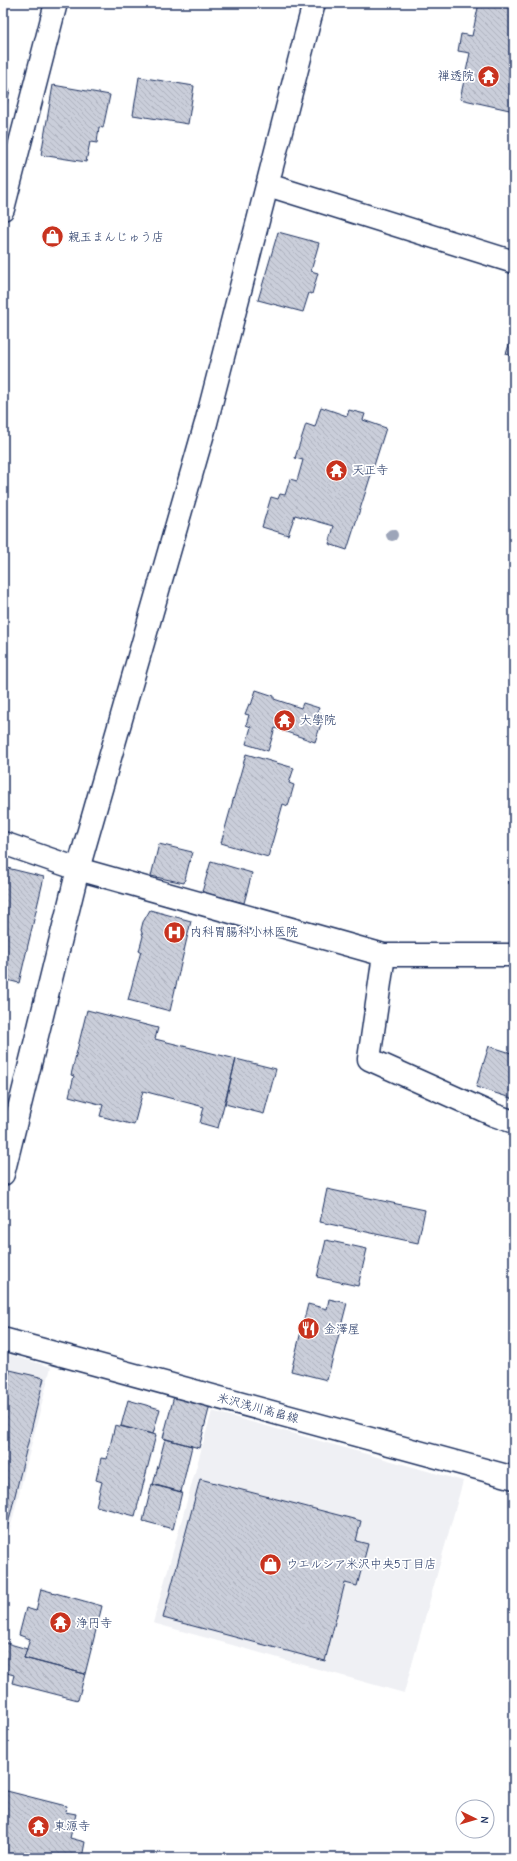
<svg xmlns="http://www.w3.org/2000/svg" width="517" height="1861" font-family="'Comic Neue','Klee One',sans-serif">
  <defs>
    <pattern id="building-back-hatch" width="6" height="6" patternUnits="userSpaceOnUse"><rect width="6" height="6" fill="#caceda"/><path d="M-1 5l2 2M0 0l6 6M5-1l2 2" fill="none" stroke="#adb1be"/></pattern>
  </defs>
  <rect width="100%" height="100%" fill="#fff"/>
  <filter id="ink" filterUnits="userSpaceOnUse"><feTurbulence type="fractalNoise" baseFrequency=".025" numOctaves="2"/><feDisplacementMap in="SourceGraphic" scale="8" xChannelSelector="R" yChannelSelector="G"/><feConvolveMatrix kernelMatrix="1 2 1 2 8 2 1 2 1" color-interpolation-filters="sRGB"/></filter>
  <g filter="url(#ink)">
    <path fill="#eff0f4" d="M 3,1353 L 51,1367 L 3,1557 Z
      M 212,1411 L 463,1481 L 404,1693 L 153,1623 Z"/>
    <path fill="url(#building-back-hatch)" stroke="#1b2f5e" d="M 479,3 L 514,3 L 514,111 L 460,99 L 470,53 L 458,51 L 461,34 L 472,36 Z
      M 139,77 L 194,86 L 188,124 L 133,115 Z
      M 53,85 L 110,95 L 103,128 L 99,127 L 97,143 L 90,142 L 86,162 L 41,155 Z
      M 3,89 L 10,90 L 3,119 Z
      M 278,232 L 319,243 L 311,271 L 318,273 L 312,294 L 309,293 L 303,312 L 258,300 Z
      M 514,330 L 514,357 L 506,354 Z
      M 321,407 L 347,416 L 349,410 L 365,414 L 363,420 L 386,428 L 347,550 L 329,544 L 334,526 L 295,515 L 288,535 L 262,527 L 271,497 L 278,499 L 280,494 L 285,495 L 290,479 L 297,481 L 303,460 L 295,458 L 306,424 L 315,427 Z
      M 256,690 L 274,696 L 274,699 L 301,708 L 303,703 L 319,708 L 317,713 L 324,715 L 315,742 L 275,728 L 268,751 L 246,744 L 251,727 L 246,725 L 249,715 L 245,714 L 249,704 L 251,705 Z
      M 246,754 L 294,768 L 289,783 L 294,785 L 288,806 L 283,804 L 268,857 L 221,843 Z
      M 159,844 L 192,852 L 184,883 L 151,876 Z
      M 211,861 L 252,873 L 244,903 L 202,892 Z
      M 514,863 L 514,885 L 508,883 Z
      M 3,867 L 44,877 L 19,983 L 3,979 Z
      M 150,910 L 191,921 L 170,1011 L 128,1000 L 141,951 L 139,951 L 143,936 L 141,930 L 143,922 Z
      M 87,1010 L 158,1028 L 155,1039 L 236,1059 L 218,1128 L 200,1123 L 204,1107 L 143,1091 L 134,1125 L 100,1116 L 103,1105 L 69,1096 L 74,1076 L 71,1075 Z
      M 489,1046 L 514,1054 L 514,1099 L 476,1087 Z
      M 236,1059 L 276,1069 L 264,1114 L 225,1104 Z
      M 327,1189 L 425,1210 L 418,1243 L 320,1222 Z
      M 326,1240 L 367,1249 L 358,1286 L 317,1277 Z
      M 329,1299 L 347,1303 L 327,1380 L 291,1371 L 308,1304 L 327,1309 Z
      M 10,1370 L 44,1378 L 3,1544 L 3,1398 Z
      M 174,1396 L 210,1405 L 199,1448 L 163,1438 Z
      M 128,1400 L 160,1409 L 153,1434 L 121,1426 Z
      M 115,1425 L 156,1435 L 135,1516 L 96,1506 L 102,1482 L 96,1480 L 101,1458 L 107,1459 Z
      M 165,1439 L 192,1446 L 181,1492 L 153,1485 Z
      M 200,1479 L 361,1521 L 356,1541 L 368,1544 L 357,1586 L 345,1583 L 325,1661 L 163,1618 Z
      M 152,1484 L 182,1492 L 173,1529 L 143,1521 Z
      M 41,1589 L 102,1606 L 85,1674 L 24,1658 L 30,1639 L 19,1635 L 26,1608 L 36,1611 Z
      M 3,1642 L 27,1649 L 24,1658 L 85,1674 L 78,1700 L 12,1683 L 14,1675 L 3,1672 Z
      M 3,1790 L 66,1806 L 65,1812 L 76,1814 L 70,1838 L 85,1842 L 82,1858 L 3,1858 Z"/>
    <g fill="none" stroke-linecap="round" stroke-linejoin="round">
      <defs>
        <path id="minor" d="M 268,185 L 514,262
          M 3,843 L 78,869 L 384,955 L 514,955
          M 384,955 L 369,1059 L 494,1115 L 514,1122
          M 3,1174 L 78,869 L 206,423 L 314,3"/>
        <path id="major" d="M 3,209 L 56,3
          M 3,1339 L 514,1478"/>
      </defs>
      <use href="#minor" stroke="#1b2f5e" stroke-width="25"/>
      <use href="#major" stroke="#1b2f5e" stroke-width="25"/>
      <use href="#minor" stroke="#fff" stroke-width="22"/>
      <use href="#major" stroke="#fff" stroke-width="22"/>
    </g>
    <circle fill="#9da5b9" cx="392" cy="535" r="6"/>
  </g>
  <defs>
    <symbol id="temple-disc" viewBox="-11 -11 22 22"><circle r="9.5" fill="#c8321e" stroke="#fff"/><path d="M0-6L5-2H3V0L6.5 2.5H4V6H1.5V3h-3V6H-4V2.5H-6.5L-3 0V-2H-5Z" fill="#fff"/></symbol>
    <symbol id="shop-disc" viewBox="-11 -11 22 22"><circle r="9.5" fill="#c8321e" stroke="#fff"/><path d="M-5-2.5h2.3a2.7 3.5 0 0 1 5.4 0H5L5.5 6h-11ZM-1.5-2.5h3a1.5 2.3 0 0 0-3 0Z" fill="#fff"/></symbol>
    <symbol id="hospital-disc" viewBox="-11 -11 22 22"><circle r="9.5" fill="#c8321e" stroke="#fff"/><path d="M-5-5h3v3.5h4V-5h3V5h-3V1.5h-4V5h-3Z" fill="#fff"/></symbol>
    <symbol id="restaurant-disc" viewBox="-11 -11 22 22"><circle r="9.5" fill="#c8321e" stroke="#fff"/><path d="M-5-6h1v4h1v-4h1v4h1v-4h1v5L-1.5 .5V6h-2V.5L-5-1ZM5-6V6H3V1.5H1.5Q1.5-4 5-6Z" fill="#fff"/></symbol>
  </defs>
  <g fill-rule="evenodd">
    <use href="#temple-disc" x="476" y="64" width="25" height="25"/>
    <use href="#shop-disc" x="40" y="224" width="25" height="25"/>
    <use href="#temple-disc" x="324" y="458" width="25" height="25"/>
    <use href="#temple-disc" x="272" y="708" width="25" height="25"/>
    <use href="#hospital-disc" x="162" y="920" width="25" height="25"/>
    <use href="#restaurant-disc" x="296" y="1316" width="25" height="25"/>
    <use href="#shop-disc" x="258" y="1552" width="25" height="25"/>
    <use href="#temple-disc" x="48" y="1610" width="25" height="25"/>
    <use href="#temple-disc" x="26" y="1814" width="25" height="25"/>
  </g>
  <g text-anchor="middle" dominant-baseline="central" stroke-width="3.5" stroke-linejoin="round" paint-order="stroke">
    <g font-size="12" fill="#1b2f5e" stroke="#fff" text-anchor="start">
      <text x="474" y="76" text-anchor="end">禅透院</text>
      <text x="68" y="237">親玉まんじゅう店</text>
      <text x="352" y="470">天正寺</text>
      <text x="300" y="720">大學院</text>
      <text x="190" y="932">内科胃腸科小林医院</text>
      <text x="324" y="1329">金澤屋</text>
      <text x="286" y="1564">ウエルシア米沢中央5丁目店</text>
      <text x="76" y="1623">浄円寺</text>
      <text x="54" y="1826">東源寺</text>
    </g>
    <g font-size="12" fill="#1b2f5e" stroke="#fff">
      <text transform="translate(258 1408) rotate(15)">米沢浅川高畠線</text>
    </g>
  </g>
  <rect width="517" height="1861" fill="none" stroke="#fff" stroke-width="16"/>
  <rect x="8" y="8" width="501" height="1845" fill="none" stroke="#1b2f5e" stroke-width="1.5" filter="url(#ink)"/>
  <g transform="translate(475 1819) rotate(95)"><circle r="19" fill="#ffffff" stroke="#a4acbf"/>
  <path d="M0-3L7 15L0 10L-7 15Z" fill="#c8321e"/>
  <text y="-6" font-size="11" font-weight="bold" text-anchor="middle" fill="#1b2f5e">N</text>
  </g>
</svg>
